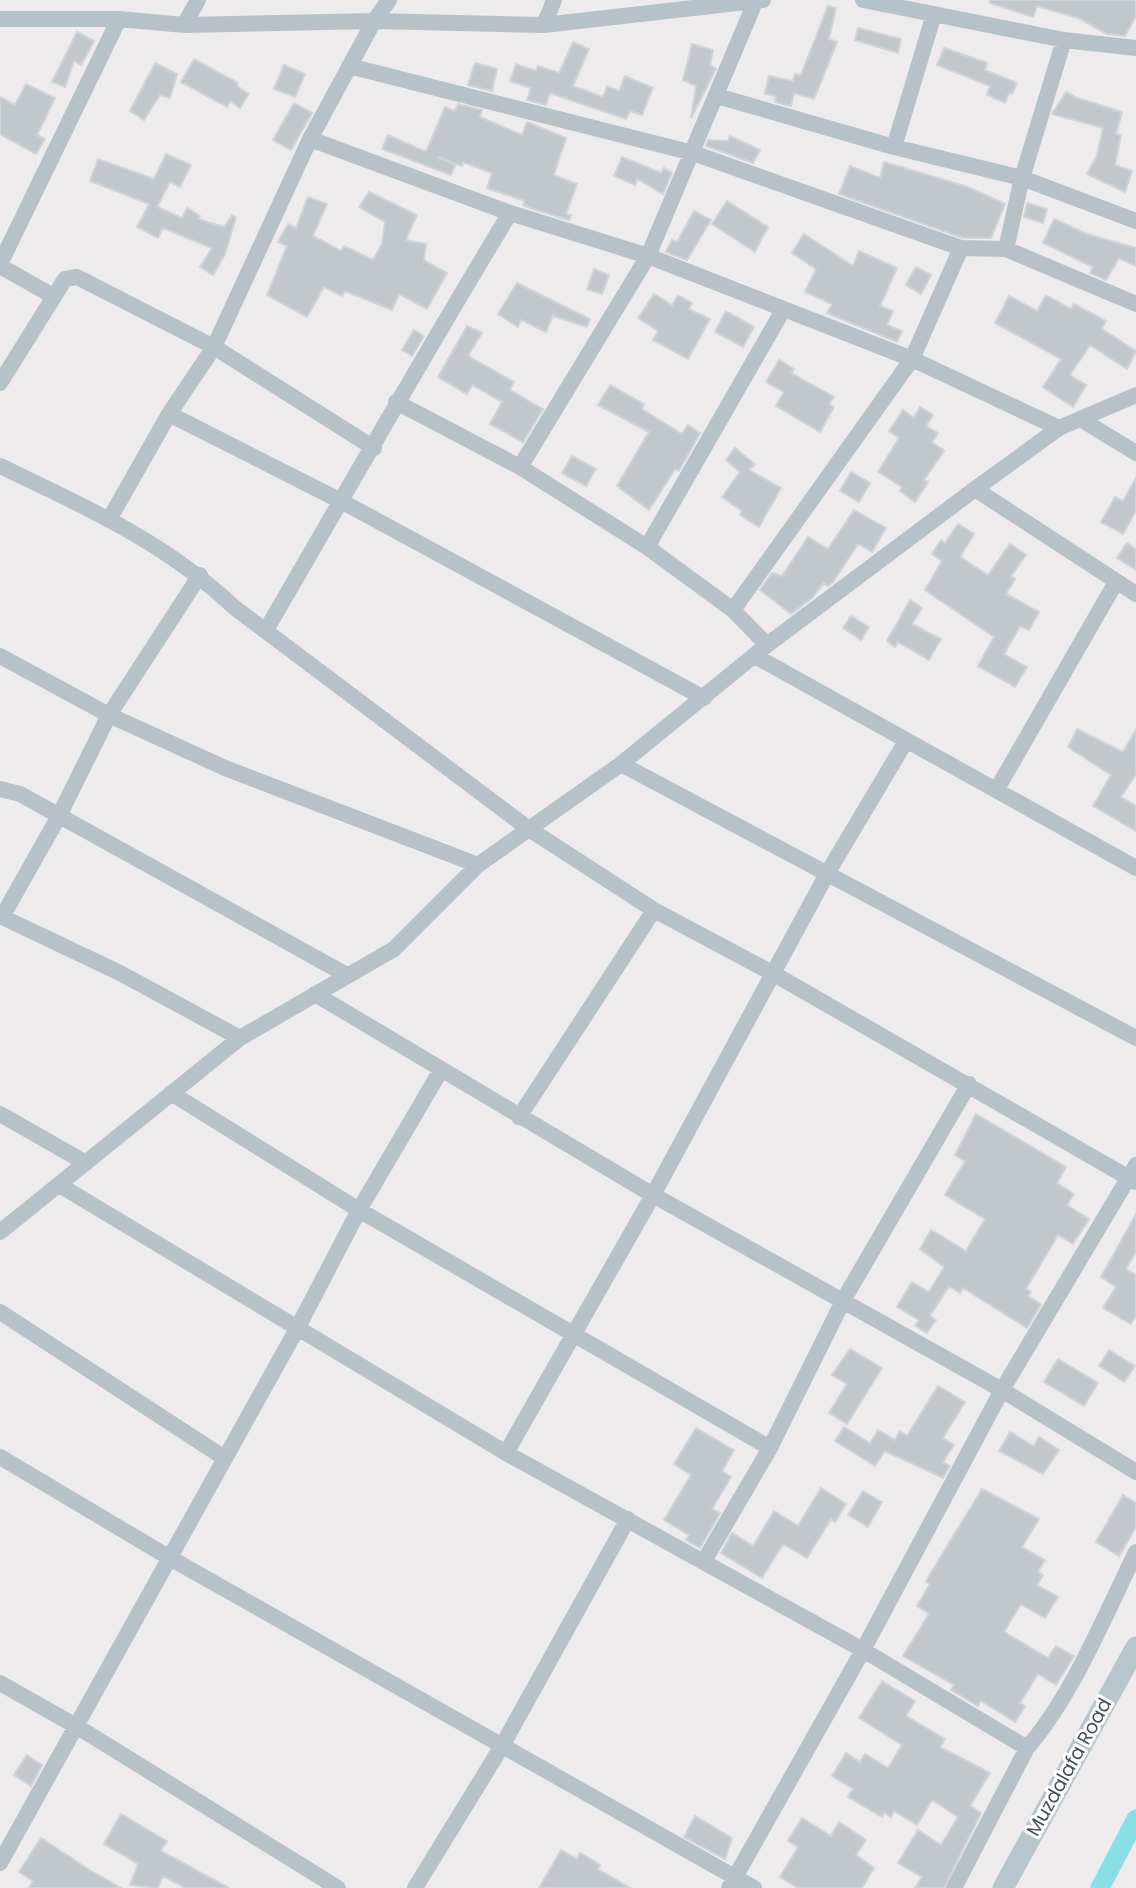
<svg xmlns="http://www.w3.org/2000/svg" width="1136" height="1888" font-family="Poppins,sans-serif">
  <rect width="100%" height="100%" fill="#eeebec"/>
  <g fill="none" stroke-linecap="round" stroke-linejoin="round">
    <path stroke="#89dfe6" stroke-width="19" d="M 1100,1888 L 1136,1819"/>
  </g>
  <path fill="#c2c7cb" stroke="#d0d3d7" stroke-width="2" d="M 990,0 L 1136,0 L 1136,16 L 1125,36 L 1107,34 L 1078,18 L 1037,6 L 1033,17 L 990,3 Z
    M 828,6 L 836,8 L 829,39 L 837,42 L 814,99 L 794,93 L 791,106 L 775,102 L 776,96 L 765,94 L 769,76 L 793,81 L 795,74 L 801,75 Z
    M 858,28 L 901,39 L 898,53 L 855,40 Z
    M 77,32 L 94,41 L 81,65 L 74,61 L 65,87 L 52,82 Z
    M 573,42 L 589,49 L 573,86 L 603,97 L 607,86 L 619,91 L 625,76 L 653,88 L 642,115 L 630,111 L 626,119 L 550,93 L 546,105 L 527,100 L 531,88 L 510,81 L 516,64 L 536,71 L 538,66 L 559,73 Z
    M 692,44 L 713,50 L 710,65 L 716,69 L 691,118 L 696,86 L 683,80 Z
    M 944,48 L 987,63 L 985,70 L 1017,83 L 1012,94 L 1009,93 L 1005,103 L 987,95 L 990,86 L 937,65 Z
    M 194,59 L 238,83 L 237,86 L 249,94 L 240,108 L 230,101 L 227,107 L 181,82 Z
    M 155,63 L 177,74 L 170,98 L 160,95 L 144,120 L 130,111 Z
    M 475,63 L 497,69 L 492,91 L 468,85 Z
    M 284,65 L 305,74 L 295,97 L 274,89 Z
    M 26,84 L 55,98 L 37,135 L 45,139 L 36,154 L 0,134 L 0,97 L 15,105 Z
    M 1066,92 L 1077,98 L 1122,112 L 1116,134 L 1121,135 L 1115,165 L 1132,171 L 1125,192 L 1087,174 L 1097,155 L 1103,128 L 1052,114 Z
    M 294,103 L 312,113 L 291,150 L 273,140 Z
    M 458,104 L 482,110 L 480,117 L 522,135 L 527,122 L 566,138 L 554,175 L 577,184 L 566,214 L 571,215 L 569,220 L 533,209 L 523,205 L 525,201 L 487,188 L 492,173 L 463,162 L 462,166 L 438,157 L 455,165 L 451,175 L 382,149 L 388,135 L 426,152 L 445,107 L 455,111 Z
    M 730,136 L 760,150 L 753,163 L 706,146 L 708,140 L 728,141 Z
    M 166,154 L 191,165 L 180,187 L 170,182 L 157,207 L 182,218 L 187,208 L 200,216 L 198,219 L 224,227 L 232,215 L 236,217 L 225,254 L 213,275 L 200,267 L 212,248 L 163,228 L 158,238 L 137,227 L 149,204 L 90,181 L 98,159 L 154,179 Z
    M 622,157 L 661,173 L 664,168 L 672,173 L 663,194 L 637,179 L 635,185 L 614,176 Z
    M 884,162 L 968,187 L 1005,204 L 991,238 L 963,238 L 839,194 L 850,166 L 880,178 Z
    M 369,192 L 417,215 L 406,240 L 426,244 L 424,260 L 447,273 L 427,309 L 399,294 L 392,310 L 345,291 L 342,296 L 324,287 L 307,317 L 267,295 L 287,246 L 278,242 L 288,224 L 296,228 L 308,197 L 327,204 L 313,236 L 341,251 L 344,246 L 373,260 L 382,244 L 385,222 L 359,207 Z
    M 727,201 L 768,227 L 755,252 L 712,224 Z
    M 1027,203 L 1047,209 L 1043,223 L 1024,217 Z
    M 694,211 L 711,220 L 687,260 L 666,252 L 672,240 L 677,242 Z
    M 1054,219 L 1087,234 L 1136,248 L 1136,266 L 1119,258 L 1106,280 L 1090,273 L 1093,267 L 1043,243 Z
    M 804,234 L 853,266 L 859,251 L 897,268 L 880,306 L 893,311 L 887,325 L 902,331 L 897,342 L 827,313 L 832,304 L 805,292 L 816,269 L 792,253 Z
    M 916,267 L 931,275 L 921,294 L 906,285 Z
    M 594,269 L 609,275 L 602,294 L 587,289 Z
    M 517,283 L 590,319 L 587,327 L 553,316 L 546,332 L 521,320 L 518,327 L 498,314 Z
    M 654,294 L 672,305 L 678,295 L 692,303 L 689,309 L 710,319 L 688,359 L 653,340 L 658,331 L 638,318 Z
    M 1046,295 L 1071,309 L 1074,304 L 1106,321 L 1102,329 L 1136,351 L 1127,369 L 1090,345 L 1070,375 L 1086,385 L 1073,407 L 1043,387 L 1061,359 L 995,323 L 1009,296 L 1037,311 Z
    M 726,311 L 754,327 L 743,347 L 715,332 Z
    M 467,326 L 482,333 L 468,356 L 514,382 L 510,390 L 543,409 L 523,442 L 490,424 L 502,402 L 472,385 L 467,394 L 438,377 Z
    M 414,330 L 424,336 L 412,356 L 402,350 Z
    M 779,360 L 794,369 L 791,373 L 834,397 L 829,404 L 834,407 L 820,432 L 776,406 L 784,392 L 766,382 Z
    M 610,385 L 644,404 L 642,409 L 682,434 L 688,425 L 700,433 L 679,471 L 675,469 L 649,510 L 617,486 L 649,432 L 598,405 Z
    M 920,407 L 933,415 L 926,426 L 938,433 L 932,442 L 944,451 L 924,480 L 928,482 L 915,502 L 900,491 L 902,487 L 878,472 L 899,438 L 889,431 L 903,410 L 914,418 Z
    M 735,448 L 755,464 L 749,470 L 781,488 L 759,527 L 740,515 L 742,511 L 722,497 L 740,472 L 726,460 Z
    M 572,456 L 596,469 L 586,486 L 562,473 Z
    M 851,472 L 870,483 L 859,502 L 840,491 Z
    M 1136,478 L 1136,511 L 1123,534 L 1101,522 L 1115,497 L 1123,501 Z
    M 854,510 L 886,528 L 872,552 L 858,544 L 833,582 L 828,586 L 824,583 L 812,598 L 791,614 L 760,590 L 772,573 L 782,576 L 808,537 L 828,549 Z
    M 958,524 L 974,534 L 960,557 L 988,575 L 1010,544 L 1026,555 L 1011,576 L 1015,579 L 1006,594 L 1039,612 L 1029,630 L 1020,626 L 1004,654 L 1027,667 L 1015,687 L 978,666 L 994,637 L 925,590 L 942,561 L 932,554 L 941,540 L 945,543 Z
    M 1127,543 L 1136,549 L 1136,570 L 1117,558 Z
    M 910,600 L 922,608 L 912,624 L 941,639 L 929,660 L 898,642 L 895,647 L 887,641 Z
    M 851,616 L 869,627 L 861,640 L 843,628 Z
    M 1077,729 L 1123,752 L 1136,730 L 1136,774 L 1121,797 L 1136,806 L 1136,831 L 1093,806 L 1111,775 L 1068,747 Z
    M 976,1114 L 1066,1167 L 1057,1183 L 1074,1194 L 1067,1205 L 1089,1219 L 1073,1244 L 1058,1235 L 1026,1289 L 1031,1292 L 1028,1296 L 1041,1304 L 1027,1328 L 963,1288 L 960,1293 L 949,1286 L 930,1316 L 936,1320 L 927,1333 L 915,1326 L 919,1320 L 897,1307 L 912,1282 L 929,1292 L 944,1267 L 920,1249 L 931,1230 L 966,1251 L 985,1219 L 945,1195 L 965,1161 L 955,1155 Z
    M 1136,1214 L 1136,1252 L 1126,1269 L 1136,1275 L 1136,1315 L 1131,1324 L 1103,1308 L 1116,1287 L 1101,1277 Z
    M 850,1349 L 882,1368 L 847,1424 L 829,1413 L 847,1384 L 832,1375 Z
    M 1109,1350 L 1135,1366 L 1124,1382 L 1099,1366 Z
    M 1058,1359 L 1098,1383 L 1084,1406 L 1044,1382 Z
    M 938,1386 L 965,1402 L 943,1438 L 954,1445 L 943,1462 L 950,1466 L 943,1478 L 885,1451 L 875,1466 L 835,1441 L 844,1427 L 870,1443 L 878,1430 L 895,1440 L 900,1431 L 907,1436 Z
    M 696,1428 L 734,1450 L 722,1471 L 731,1477 L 712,1509 L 720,1513 L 700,1548 L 686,1540 L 689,1535 L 664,1520 L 691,1475 L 674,1464 Z
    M 1010,1432 L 1034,1446 L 1039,1437 L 1059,1450 L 1043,1474 L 999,1451 Z
    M 821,1488 L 846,1504 L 835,1522 L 831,1519 L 807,1558 L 783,1544 L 762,1578 L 721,1553 L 732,1533 L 753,1546 L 774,1511 L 798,1526 Z
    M 982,1489 L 1039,1519 L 1022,1547 L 1045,1560 L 1038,1572 L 1043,1575 L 1037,1585 L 1058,1597 L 1045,1618 L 1021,1604 L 1004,1632 L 1048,1658 L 1056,1646 L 1074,1656 L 1056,1685 L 1038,1674 L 1020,1703 L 1025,1706 L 1015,1722 L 981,1701 L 978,1706 L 951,1690 L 954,1685 L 903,1656 L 929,1614 L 917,1606 L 930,1584 L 926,1581 Z
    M 863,1491 L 882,1502 L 868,1527 L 848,1515 Z
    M 1123,1495 L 1136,1503 L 1136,1527 L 1119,1556 L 1096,1542 Z
    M 882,1681 L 915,1701 L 906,1716 L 945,1739 L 940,1747 L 990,1773 L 970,1806 L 981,1813 L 944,1888 L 915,1888 L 922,1877 L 898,1863 L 918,1830 L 941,1845 L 958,1817 L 932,1800 L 917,1825 L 894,1811 L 891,1817 L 884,1813 L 882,1817 L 848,1797 L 853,1789 L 832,1776 L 846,1753 L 860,1762 L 865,1754 L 888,1768 L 902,1745 L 859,1718 Z
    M 27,1755 L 42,1765 L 31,1786 L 14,1775 Z
    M 121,1814 L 167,1841 L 161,1851 L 229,1888 L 185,1888 L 163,1876 L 158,1888 L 130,1885 L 138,1864 L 104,1844 Z
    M 695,1816 L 732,1838 L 725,1859 L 684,1837 Z
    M 802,1818 L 831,1836 L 839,1822 L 866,1840 L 856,1855 L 874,1868 L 862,1888 L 798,1888 L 780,1877 L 798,1847 L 788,1841 Z
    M 41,1838 L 91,1871 L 121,1888 L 29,1888 L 33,1881 L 19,1872 Z
    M 561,1850 L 577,1859 L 580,1853 L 600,1865 L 598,1869 L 630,1888 L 539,1888 Z"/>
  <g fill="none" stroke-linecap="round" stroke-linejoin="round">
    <path stroke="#b7c2c8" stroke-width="16" d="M 863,0 L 1064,40 L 1136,48
      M 0,19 L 119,19 L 184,25 L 374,21 L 544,25 L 763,0
      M 184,25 L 198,0
      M 544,25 L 554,0
      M 349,66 L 693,153 L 961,248 L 1006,249 L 1136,304
      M 717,96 L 894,147 L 1022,178 L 1136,221
      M 310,139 L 510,213 L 648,256 L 912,359 L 1059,428
      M 894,147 L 934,14
      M 1006,249 L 1022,178 L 1064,40
      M 0,264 L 119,19
      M 0,266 L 53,296
      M 0,383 L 65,279 L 77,277 L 214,347 L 374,448
      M 396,402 L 520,467 L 647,547 L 733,610 L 767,645
      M 169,414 L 341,501 L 704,698
      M 1082,420 L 1136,453
      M 0,466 C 86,507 165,542 235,608 L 529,829 L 654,910 L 774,974 L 1136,1182
      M 520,467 L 648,256 L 756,0
      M 975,489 L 1136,594
      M 110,518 L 169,414 L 214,347 L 310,139 L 374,21 L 389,0
      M 647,547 L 783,310
      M 733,610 L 912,359 L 961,248
      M 266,630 C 347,491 426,351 510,213
      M 0,656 L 109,715 L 225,768 L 478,865
      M 755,656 L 1136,868
      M 621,764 L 1136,1038
      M 0,789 L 20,794 L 345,974
      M 997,789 L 1116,582
      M 0,916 L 120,973 L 240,1038
      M 2,917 L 59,816 L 109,715 L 200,575
      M 315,994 L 653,1195 L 1002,1390 L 1136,1472
      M 171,1093 L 359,1210 L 770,1448
      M 0,1114 L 86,1163
      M 519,1117 L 654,910
      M 61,1186 L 506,1453 L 863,1650 L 1027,1748
      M 0,1232 L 240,1038 L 394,949 L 478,865 L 621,764 L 767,645 L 975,489 L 1059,428 L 1136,395
      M 0,1312 L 223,1457
      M 506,1453 L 653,1195 L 828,872 L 906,741
      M 0,1457 L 170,1558 L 754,1888
      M 704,1561 L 770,1448 L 844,1299 L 969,1084
      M 0,1683 L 76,1726 L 338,1888
      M 0,1863 L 298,1327 L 359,1210 L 441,1070
      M 415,1888 L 502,1746 L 628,1519
      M 729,1888 L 863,1650 L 1002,1390 L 1136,1165
      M 954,1888 L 1027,1748 C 1073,1695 1105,1615 1136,1552"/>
    <path stroke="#b7c5cd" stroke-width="21" d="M 1003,1888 L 1136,1647"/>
  </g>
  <g text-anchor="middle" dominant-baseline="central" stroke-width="6" stroke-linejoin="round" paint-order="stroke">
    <g font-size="19" fill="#455158" stroke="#fff">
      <text transform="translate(1069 1767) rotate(-61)">Muzdalafa Road</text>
    </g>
  </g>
</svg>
